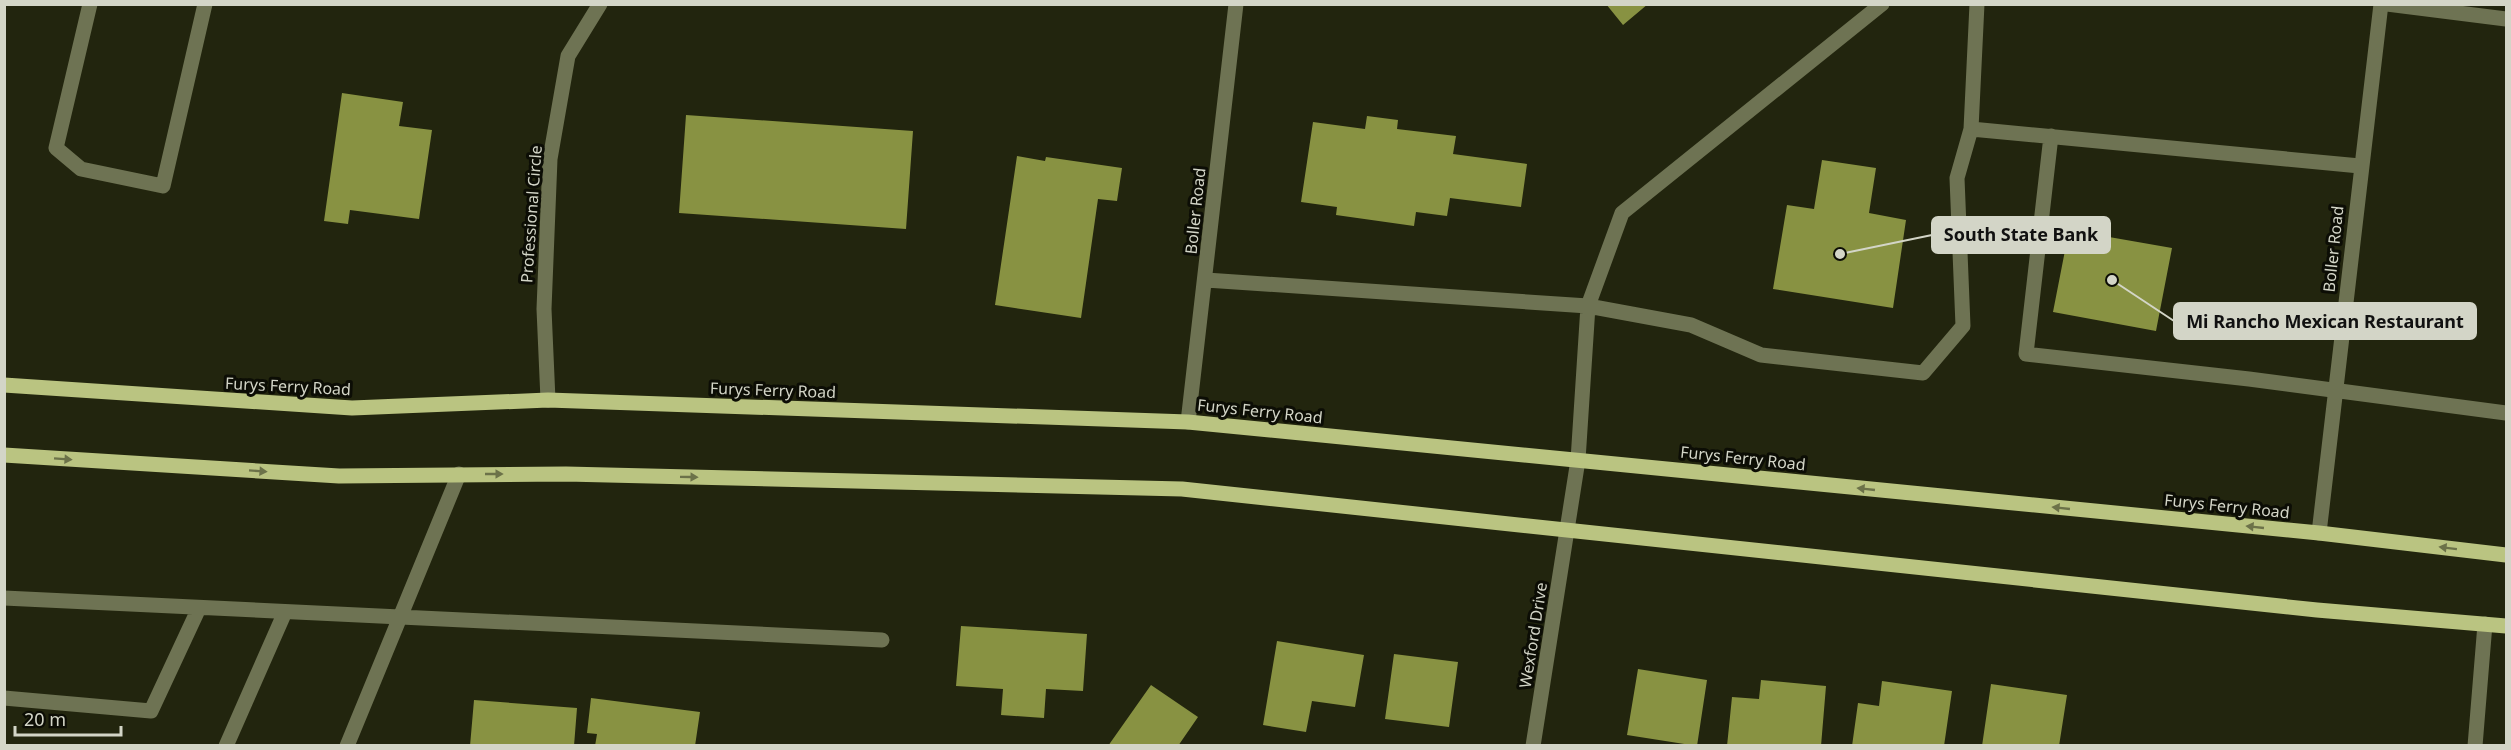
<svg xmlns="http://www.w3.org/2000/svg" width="2511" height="750" font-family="'Noto Sans',sans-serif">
  <rect width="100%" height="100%" fill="#22250e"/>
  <path fill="#889242" d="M 1606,4 L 1648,4 L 1623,25 Z
    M 342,93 L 403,102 L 399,126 L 432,130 L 419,219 L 350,210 L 348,224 L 324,221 Z
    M 686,115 L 913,131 L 906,229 L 679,213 Z
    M 1367,116 L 1398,120 L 1397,129 L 1456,136 L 1453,154 L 1527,164 L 1521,207 L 1450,198 L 1447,216 L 1416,212 L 1414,226 L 1336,215 L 1337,207 L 1301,202 L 1313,122 L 1365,129 Z
    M 1017,156 L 1045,161 L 1046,157 L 1122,168 L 1117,201 L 1098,199 L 1081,318 L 995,305 Z
    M 1822,160 L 1876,168 L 1869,213 L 1906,220 L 1893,308 L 1773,289 L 1787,205 L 1814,209 Z
    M 2069,230 L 2172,248 L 2156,331 L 2053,312 Z
    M 961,626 L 1087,634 L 1083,691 L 1046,689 L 1044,718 L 1001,715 L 1003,689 L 956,686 Z
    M 1277,641 L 1364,655 L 1355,707 L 1312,701 L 1306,732 L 1263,725 Z
    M 1394,654 L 1458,662 L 1449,727 L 1385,719 Z
    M 1638,669 L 1707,680 L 1697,746 L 1627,735 Z
    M 1761,680 L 1826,686 L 1821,746 L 1727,746 L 1732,697 L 1759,699 Z
    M 1882,681 L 1952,691 L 1944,746 L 1852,746 L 1858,703 L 1879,706 Z
    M 1991,684 L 2067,695 L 2059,746 L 1982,746 Z
    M 1151,685 L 1198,717 L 1178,746 L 1108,746 Z
    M 591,698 L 700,712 L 695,746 L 595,746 L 597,734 L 587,733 Z
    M 474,700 L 577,708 L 574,746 L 470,746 Z"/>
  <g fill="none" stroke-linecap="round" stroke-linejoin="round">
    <path stroke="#6e7353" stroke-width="15" d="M 90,4 L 56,148 L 81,169 L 163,186 L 205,4
      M 2387,4 L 2506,19
      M 1971,129 L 1977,4
      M 2051,136 L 2026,354 L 2249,379 L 2506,413
      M 1206,280 L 1588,306 L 1691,325 L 1761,355 L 1923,373 L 1963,326 L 1957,178 L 1971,129 L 2360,166
      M 548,400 L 544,309 L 550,159 L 568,56 L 600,4
      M 1188,422 L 1236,4
      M 2319,533 L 2381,4
      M 4,598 L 882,640
      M 4,698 L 151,711 L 199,608
      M 226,746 L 285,612
      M 347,746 L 459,474
      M 1533,746 L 1578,460 L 1588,306 L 1622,213 L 1882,4
      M 2475,746 L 2485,624"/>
    <path stroke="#bac481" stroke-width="15" d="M 4,385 L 352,408 L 548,400 L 1188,422 L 2319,533 L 2506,555
      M 4,455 L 339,476 L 566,474 L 1182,489 L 2317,610 L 2506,626"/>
  </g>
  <defs><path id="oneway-solid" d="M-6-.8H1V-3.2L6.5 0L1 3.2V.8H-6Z" transform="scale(1.5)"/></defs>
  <g fill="#6c7249">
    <use href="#oneway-solid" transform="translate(63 459) rotate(4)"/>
    <use href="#oneway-solid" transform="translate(258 471) rotate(4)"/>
    <use href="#oneway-solid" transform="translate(494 474)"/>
    <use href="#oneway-solid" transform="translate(689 477) rotate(1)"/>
    <use href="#oneway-solid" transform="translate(1866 489) rotate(-174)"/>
    <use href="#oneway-solid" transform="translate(2061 508) rotate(-174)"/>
    <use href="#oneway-solid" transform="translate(2255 527) rotate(-174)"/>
    <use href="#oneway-solid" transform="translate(2448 548) rotate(-173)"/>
  </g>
  <g text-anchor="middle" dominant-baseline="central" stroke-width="6" stroke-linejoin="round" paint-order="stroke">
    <g font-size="16" fill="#d3d5c7" stroke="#0c0d05">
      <text transform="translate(1195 211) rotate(-84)">Boller Road</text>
      <text transform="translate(531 214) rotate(-86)">Professional Circle</text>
      <text transform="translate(2333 249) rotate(-84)">Boller Road</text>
      <text transform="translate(288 386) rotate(3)">Furys Ferry Road</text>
      <text transform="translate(773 390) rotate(2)">Furys Ferry Road</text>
      <text transform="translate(1260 411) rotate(6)">Furys Ferry Road</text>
      <text transform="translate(1743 458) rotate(6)">Furys Ferry Road</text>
      <text transform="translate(2227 506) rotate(6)">Furys Ferry Road</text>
      <text transform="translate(1533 635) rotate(-81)">Wexford Drive</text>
    </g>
  </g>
  <path fill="none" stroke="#d3d5c7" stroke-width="2" d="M1840 254L1932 235M2112 280L2174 321"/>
  <g fill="#d3d5c7" stroke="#0c0d05" stroke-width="2">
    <circle cx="1840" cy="254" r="6"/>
    <circle cx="2112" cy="280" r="6"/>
  </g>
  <g fill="#d3d5c7" stroke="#d3d5c7" stroke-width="2">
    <rect x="1932" y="217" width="178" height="36" rx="6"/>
    <rect x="2174" y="303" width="302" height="36" rx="6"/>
  </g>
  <g font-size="18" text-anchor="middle" font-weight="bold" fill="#111">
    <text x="2021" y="241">South State Bank</text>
    <text x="2325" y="328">Mi Rancho Mexican Restaurant</text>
  </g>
  <rect width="2511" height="750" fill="none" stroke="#d3d5c7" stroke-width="12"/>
  <path d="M15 726v9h106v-9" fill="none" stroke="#d3d5c7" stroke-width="3"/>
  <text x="24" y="726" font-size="18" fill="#d3d5c7" stroke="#0c0d05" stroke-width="4.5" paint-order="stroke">20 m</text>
</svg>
